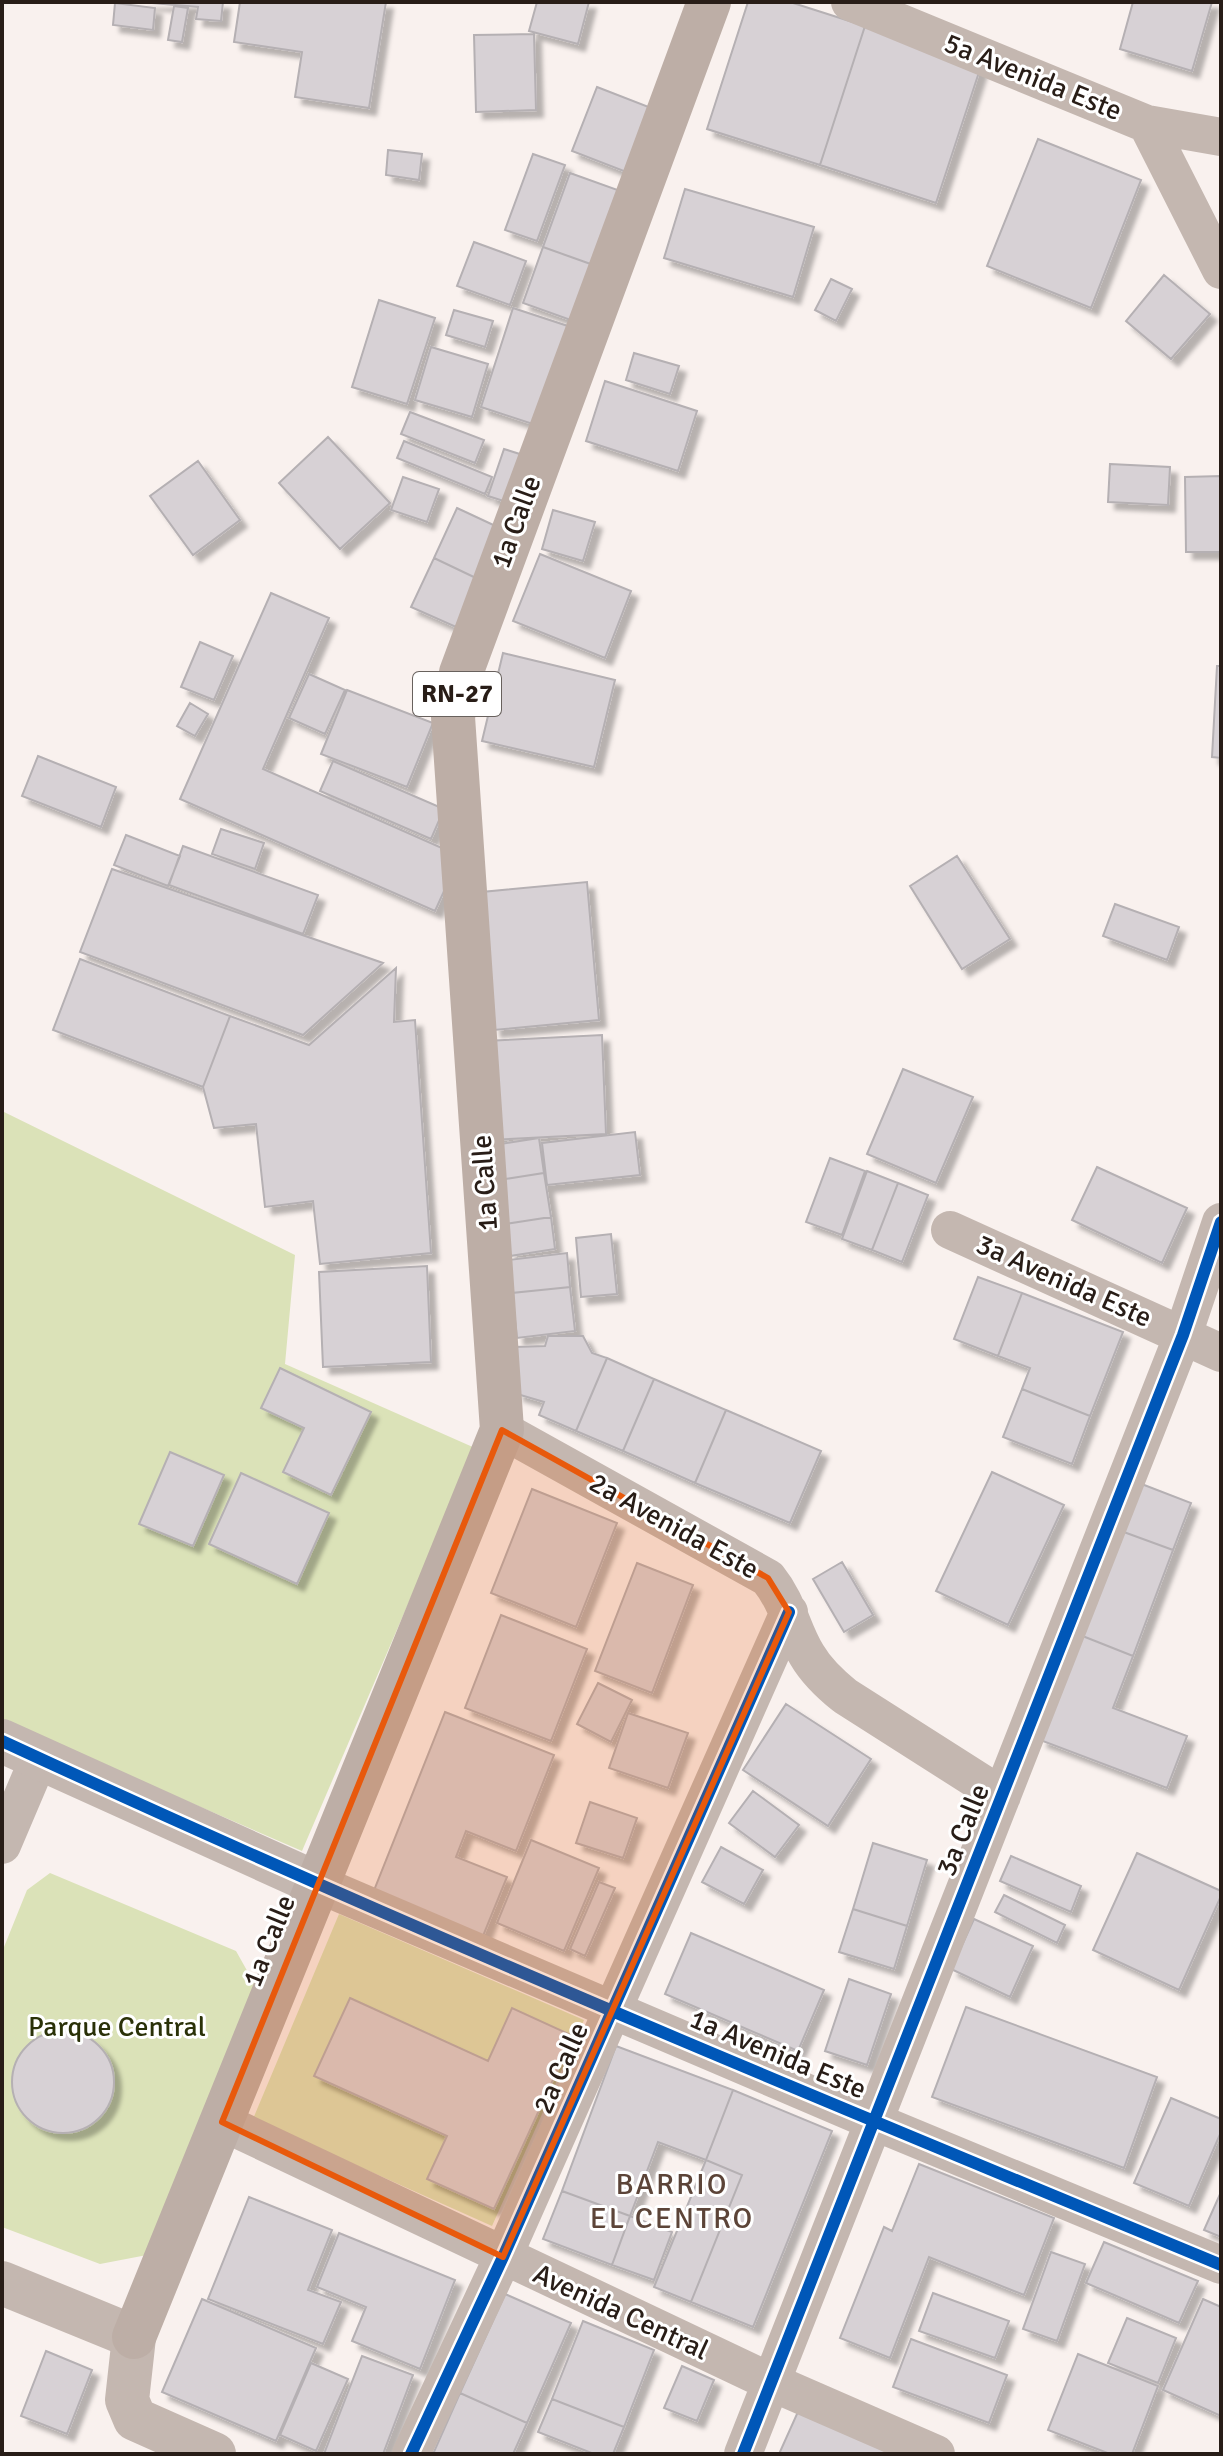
<svg xmlns="http://www.w3.org/2000/svg" width="1223" height="2456" font-family="Signika,sans-serif">
  <defs>
    <filter id="shadow"><feDropShadow dx="7" dy="7" stdDeviation="2" flood-color="#0004"/></filter>
  </defs>
  <rect width="100%" height="100%" fill="#f9f1ee"/>
  <path fill="#dbe2b8" fill-rule="evenodd" d="M 2,1111 L 295,1255 L 285,1364 L 475,1448 L 302,1851 L 2,1721 Z
    M 50,1873 L 236,1951 L 258,1990 L 147,2255 L 100,2264 L 2,2227 L 2,1952 L 27,1890 Z
    M 339,1914 L 584,2020 L 492,2226 L 253,2119 ZM 512,2008 L 494,2208 L 447,2136 L 488,2061 Z"/>
  <path fill="#d7d1d5" stroke="#b5b0b3" stroke-width="2" filter="url(#shadow)" d="M 140,2 L 223,2 L 221,21 L 196,19 L 198,7 Z
    M 240,2 L 386,2 L 369,108 L 295,97 L 302,52 L 234,42 Z
    M 537,2 L 589,2 L 578,44 L 529,31 Z
    M 748,2 L 790,2 L 865,26 L 820,165 L 707,129 Z
    M 1133,2 L 1212,2 L 1192,71 L 1120,49 Z
    M 115,3 L 155,8 L 153,30 L 113,25 Z
    M 174,6 L 188,8 L 182,42 L 168,40 Z
    M 865,26 L 982,63 L 936,203 L 820,165 Z
    M 534,34 L 536,110 L 476,112 L 474,35 Z
    M 597,87 L 659,111 L 634,175 L 572,151 Z
    M 1038,139 L 1141,180 L 1091,308 L 987,266 Z
    M 388,150 L 422,154 L 419,180 L 386,175 Z
    M 533,154 L 565,165 L 537,241 L 505,230 Z
    M 570,173 L 626,193 L 599,267 L 543,247 Z
    M 685,189 L 814,227 L 793,297 L 664,258 Z
    M 474,242 L 526,261 L 510,305 L 457,286 Z
    M 543,247 L 599,267 L 579,323 L 523,303 Z
    M 1164,275 L 1210,314 L 1171,359 L 1126,321 Z
    M 831,279 L 852,289 L 836,321 L 815,310 Z
    M 379,300 L 435,318 L 407,404 L 352,387 Z
    M 513,308 L 577,329 L 545,428 L 481,407 Z
    M 454,310 L 493,321 L 485,347 L 446,335 Z
    M 431,347 L 488,364 L 472,417 L 415,400 Z
    M 634,353 L 679,366 L 670,394 L 626,380 Z
    M 605,381 L 697,411 L 678,471 L 586,441 Z
    M 410,412 L 484,440 L 475,463 L 401,434 Z
    M 328,437 L 390,503 L 340,549 L 279,483 Z
    M 404,441 L 492,477 L 485,494 L 397,458 Z
    M 504,449 L 526,456 L 510,503 L 488,496 Z
    M 198,461 L 240,520 L 193,555 L 150,496 Z
    M 1110,464 L 1170,467 L 1168,505 L 1108,502 Z
    M 1221,476 L 1221,552 L 1186,552 L 1185,477 Z
    M 403,477 L 439,489 L 427,522 L 391,510 Z
    M 457,508 L 502,529 L 478,579 L 434,558 Z
    M 553,510 L 595,522 L 583,561 L 542,549 Z
    M 540,554 L 631,591 L 605,658 L 513,621 Z
    M 434,558 L 478,579 L 456,627 L 411,607 Z
    M 271,593 L 329,618 L 263,769 L 460,856 L 435,911 L 180,799 Z
    M 200,642 L 233,656 L 214,700 L 181,687 Z
    M 503,653 L 615,680 L 594,767 L 482,741 Z
    M 1217,666 L 1221,666 L 1221,758 L 1212,757 Z
    M 309,674 L 345,690 L 325,734 L 289,718 Z
    M 347,690 L 433,723 L 407,787 L 321,754 Z
    M 190,703 L 208,714 L 195,736 L 177,726 Z
    M 38,756 L 116,787 L 101,827 L 22,796 Z
    M 333,761 L 444,809 L 431,839 L 320,791 Z
    M 221,829 L 264,843 L 255,869 L 212,854 Z
    M 126,835 L 180,856 L 168,886 L 114,865 Z
    M 183,846 L 318,895 L 303,934 L 169,885 Z
    M 957,856 L 1010,939 L 962,969 L 910,886 Z
    M 112,869 L 383,963 L 303,1035 L 80,952 Z
    M 587,882 L 599,1020 L 494,1030 L 482,892 Z
    M 1115,904 L 1179,927 L 1167,960 L 1103,936 Z
    M 80,959 L 230,1016 L 203,1087 L 53,1030 Z
    M 396,968 L 394,1022 L 415,1020 L 431,1253 L 320,1264 L 313,1201 L 265,1207 L 256,1124 L 214,1128 L 203,1087 L 230,1016 L 309,1045 Z
    M 602,1035 L 606,1134 L 489,1140 L 485,1041 Z
    M 903,1069 L 973,1097 L 936,1183 L 867,1154 Z
    M 635,1132 L 640,1175 L 547,1185 L 542,1143 Z
    M 539,1138 L 544,1173 L 499,1180 L 494,1145 Z
    M 830,1158 L 865,1171 L 842,1235 L 806,1222 Z
    M 1097,1167 L 1187,1208 L 1162,1263 L 1072,1220 Z
    M 867,1171 L 898,1183 L 872,1250 L 842,1239 Z
    M 544,1173 L 551,1217 L 505,1224 L 499,1180 Z
    M 898,1183 L 928,1195 L 902,1262 L 872,1250 Z
    M 551,1217 L 555,1249 L 510,1256 L 505,1224 Z
    M 611,1234 L 617,1294 L 581,1297 L 576,1238 Z
    M 567,1253 L 570,1287 L 512,1293 L 508,1260 Z
    M 427,1266 L 431,1362 L 323,1367 L 319,1272 Z
    M 978,1277 L 1022,1293 L 998,1356 L 954,1339 Z
    M 570,1287 L 575,1331 L 517,1338 L 512,1293 Z
    M 1022,1293 L 1123,1332 L 1090,1416 L 1022,1389 L 1030,1368 L 998,1356 Z
    M 548,1336 L 583,1336 L 592,1353 L 607,1358 L 576,1431 L 539,1415 L 544,1402 L 517,1394 L 514,1347 L 545,1346 Z
    M 607,1358 L 654,1379 L 623,1451 L 576,1431 Z
    M 280,1368 L 371,1412 L 331,1495 L 283,1472 L 304,1428 L 261,1408 Z
    M 654,1379 L 726,1410 L 695,1483 L 623,1451 Z
    M 1022,1389 L 1090,1416 L 1072,1464 L 1003,1437 Z
    M 726,1410 L 821,1451 L 790,1523 L 695,1483 Z
    M 170,1452 L 224,1475 L 193,1546 L 139,1524 Z
    M 992,1472 L 1064,1505 L 1008,1625 L 936,1591 Z
    M 241,1473 L 329,1513 L 297,1584 L 209,1544 Z
    M 1139,1483 L 1191,1503 L 1173,1550 L 1121,1531 Z
    M 532,1489 L 617,1523 L 576,1627 L 491,1593 Z
    M 1121,1531 L 1173,1550 L 1133,1656 L 1080,1635 Z
    M 842,1562 L 873,1615 L 844,1632 L 813,1579 Z
    M 637,1563 L 693,1585 L 652,1693 L 595,1671 Z
    M 501,1615 L 587,1649 L 551,1741 L 465,1708 Z
    M 1080,1635 L 1133,1656 L 1113,1708 L 1187,1736 L 1167,1788 L 1040,1740 Z
    M 598,1683 L 632,1700 L 611,1742 L 577,1724 Z
    M 786,1704 L 871,1759 L 828,1826 L 743,1770 Z
    M 445,1712 L 554,1755 L 516,1851 L 466,1831 L 456,1857 L 507,1877 L 483,1936 L 373,1893 Z
    M 628,1713 L 688,1733 L 668,1788 L 609,1768 Z
    M 753,1791 L 799,1825 L 775,1857 L 729,1823 Z
    M 590,1802 L 637,1818 L 623,1858 L 576,1843 Z
    M 531,1840 L 599,1868 L 564,1951 L 497,1923 Z
    M 873,1843 L 927,1860 L 907,1926 L 853,1909 Z
    M 721,1847 L 763,1870 L 744,1904 L 702,1882 Z
    M 1137,1853 L 1221,1891 L 1221,1896 L 1179,1990 L 1093,1950 Z
    M 1011,1856 L 1081,1886 L 1071,1912 L 1000,1881 Z
    M 599,1882 L 615,1888 L 585,1956 L 570,1949 Z
    M 1004,1895 L 1065,1925 L 1057,1943 L 995,1912 Z
    M 853,1909 L 907,1926 L 894,1969 L 839,1952 Z
    M 974,1919 L 1033,1946 L 1010,1997 L 951,1969 Z
    M 691,1933 L 824,1990 L 798,2051 L 665,1994 Z
    M 849,1979 L 891,1994 L 867,2065 L 825,2051 Z
    M 350,1998 L 488,2061 L 512,2008 L 573,2036 L 494,2209 L 427,2179 L 447,2136 L 314,2076 Z
    M 966,2007 L 1157,2077 L 1124,2168 L 932,2097 Z
    M12 2082a51 51 0 1 1 102 0a51 51 0 1 1-102 0Z
    M 616,2046 L 733,2090 L 706,2160 L 658,2142 L 630,2216 L 562,2191 Z
    M 733,2090 L 832,2131 L 753,2327 L 691,2302 L 742,2175 L 706,2160 Z
    M 1171,2098 L 1221,2119 L 1221,2132 L 1189,2206 L 1134,2183 Z
    M 706,2160 L 742,2175 L 691,2302 L 654,2287 Z
    M 919,2164 L 1054,2218 L 1024,2295 L 929,2257 L 890,2358 L 840,2338 L 884,2227 L 892,2231 Z
    M 562,2191 L 630,2216 L 612,2265 L 543,2239 Z
    M 1221,2192 L 1221,2237 L 1204,2230 Z
    M 249,2197 L 332,2230 L 308,2290 L 341,2302 L 323,2344 L 208,2299 Z
    M 630,2216 L 672,2232 L 654,2280 L 612,2265 Z
    M 339,2233 L 455,2280 L 420,2369 L 352,2341 L 366,2307 L 317,2287 Z
    M 1104,2242 L 1198,2281 L 1179,2323 L 1086,2283 Z
    M 1051,2252 L 1085,2264 L 1057,2341 L 1023,2329 Z
    M 933,2293 L 1009,2321 L 995,2358 L 919,2331 Z
    M 505,2294 L 571,2323 L 527,2423 L 460,2393 Z
    M 202,2299 L 316,2348 L 276,2441 L 162,2392 Z
    M 1203,2299 L 1221,2307 L 1221,2416 L 1163,2390 Z
    M 1127,2318 L 1176,2338 L 1158,2383 L 1108,2363 Z
    M 583,2321 L 654,2350 L 624,2427 L 552,2399 Z
    M 911,2339 L 1007,2375 L 989,2423 L 893,2387 Z
    M 46,2351 L 92,2370 L 67,2434 L 21,2416 Z
    M 1078,2354 L 1158,2386 L 1132,2454 L 1110,2454 L 1048,2430 Z
    M 362,2356 L 413,2375 L 383,2454 L 324,2454 Z
    M 311,2363 L 348,2379 L 316,2451 L 280,2435 Z
    M 682,2366 L 714,2380 L 697,2421 L 664,2408 Z
    M 460,2393 L 527,2423 L 513,2454 L 433,2454 Z
    M 552,2399 L 624,2427 L 613,2454 L 594,2454 L 538,2432 Z
    M 801,2405 L 914,2454 L 779,2454 Z"/>
  <g fill="none" stroke-linecap="round" stroke-linejoin="round">
    <path stroke="#c4b7b0" stroke-width="38" d="M 850,2 L 1147,124 L 1221,137
      M 1147,124 L 1221,270
      M 950,1230 L 1221,1353
      M 502,1430 L 768,1578 C 789,1604 791,1629 807,1655 C 817,1672 830,1684 845,1696 L 1002,1796
      M 2,1845 L 39,1758
      M 318,1884 L 873,2121 L 1221,2265
      M 222,2122 L 771,2382 L 936,2454
      M 411,2454 L 503,2257 L 789,1612
      M 743,2454 L 1183,1335 L 1221,1222"/>
    <path stroke="#c4b7b0" stroke-width="44" d="M 2,1741 L 318,1884
      M 2,2283 L 134,2337 L 127,2400 L 135,2419 L 214,2454"/>
    <path stroke="#bdaea6" stroke-width="44" d="M 134,2337 L 502,1430 L 453,717 L 461,673 L 709,2"/>
    <defs>
      <path id="cycleway" d="M 2,1741 C 403,1927 812,2096 1221,2265
        M 411,2454 L 503,2257 L 789,1612
        M 743,2454 L 1183,1335 L 1221,1222"/>
    </defs>
    <use href="#cycleway" stroke="#fff" stroke-width="17"/>
    <use href="#cycleway" stroke="#0057b8" stroke-width="12"/>
  </g>
  <path fill="#e8590c" fill-opacity="0.2" stroke="#e8590c" stroke-width="6" stroke-linejoin="round" d="M 502,1430 L 768,1578 L 789,1612 L 503,2257 L 222,2122 Z"/>
  <g text-anchor="middle" dominant-baseline="central" stroke-width="6" stroke-linejoin="round" paint-order="stroke">
    <rect fill="#fff" stroke="#68615d" stroke-width="2" x="413" y="672" width="88" height="44" rx="6"/>
    <g font-size="26" font-weight="bold" fill="#281d17">
      <text x="457" y="694">RN-27</text>
    </g>
    <g font-size="28" fill="#281d17" stroke="#fff">
      <text transform="translate(1033 77) rotate(22)">5a Avenida Este</text>
      <text transform="translate(516 522) rotate(-70)">1a Calle</text>
      <text transform="translate(485 1183) rotate(-94)">1a Calle</text>
      <text transform="translate(1064 1281) rotate(24)">3a Avenida Este</text>
      <text transform="translate(674 1526) rotate(29)">2a Avenida Este</text>
      <text transform="translate(963 1830) rotate(-68)">3a Calle</text>
      <text transform="translate(269 1941) rotate(-68)">1a Calle</text>
      <text transform="translate(778 2054) rotate(23)">1a Avenida Este</text>
      <text transform="translate(561 2068) rotate(-66)">2a Calle</text>
      <text transform="translate(621 2312) rotate(25)">Avenida Central</text>
    </g>
    <g font-size="28" fill="#2a3108" stroke="#fff">
      <text x="117" y="2027">Parque Central</text>
    </g>
    <g font-size="30" letter-spacing="2" fill="#5c4438" stroke="#fff">
      <text x="672" y="2184">BARRIO<tspan x="672" dy="34">EL CENTRO</tspan></text>
    </g>
  </g>
  <rect width="1223" height="2456" fill="none" stroke="#281d17" stroke-width="8"/>
</svg>
